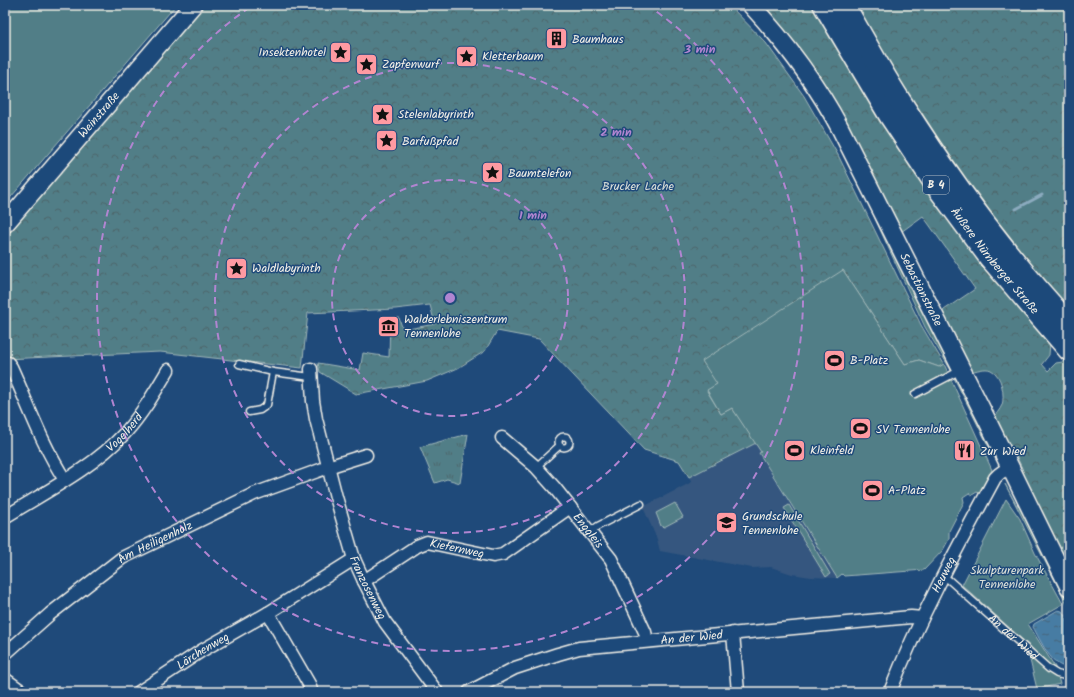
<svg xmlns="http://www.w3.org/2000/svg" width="1074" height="697" font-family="Kalam,sans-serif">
  <defs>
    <pattern id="grass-tufts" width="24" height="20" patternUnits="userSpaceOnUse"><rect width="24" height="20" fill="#517e87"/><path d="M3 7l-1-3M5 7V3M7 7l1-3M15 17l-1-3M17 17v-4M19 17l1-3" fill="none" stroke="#4d666a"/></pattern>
    <pattern id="forest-crowns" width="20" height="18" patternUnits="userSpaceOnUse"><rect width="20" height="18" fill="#517e87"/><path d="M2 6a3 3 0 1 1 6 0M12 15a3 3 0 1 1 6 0" fill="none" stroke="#4d666a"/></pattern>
    <pattern id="water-ripples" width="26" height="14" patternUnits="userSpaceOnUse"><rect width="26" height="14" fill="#467ca3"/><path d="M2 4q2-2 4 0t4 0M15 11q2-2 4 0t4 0" fill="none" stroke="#476579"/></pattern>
  </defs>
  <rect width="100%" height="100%" fill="#1f4a7a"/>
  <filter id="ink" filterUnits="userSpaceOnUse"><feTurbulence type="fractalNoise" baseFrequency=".025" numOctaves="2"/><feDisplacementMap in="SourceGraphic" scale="8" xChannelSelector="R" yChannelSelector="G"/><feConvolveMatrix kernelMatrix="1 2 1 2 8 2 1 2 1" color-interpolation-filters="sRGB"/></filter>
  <g filter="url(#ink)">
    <path fill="#36577f" d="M 756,443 L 761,452 L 759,453 L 778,485 L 837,578 L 811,577 L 792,574 L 771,567 L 752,568 L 660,551 L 657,539 L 643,507 L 692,482 L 689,477 Z"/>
    <path fill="url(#grass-tufts)" stroke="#a2b8b8" d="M 788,56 L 814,92 L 851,156 L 890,238 L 955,368 L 952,372 L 925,327 L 847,158 L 810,94 L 785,58 Z
      M 954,378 L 957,378 L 997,457 L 994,457 Z
      M 468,434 L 460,483 L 447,479 L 435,483 L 420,447 Z
      M 1005,484 L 1017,506 L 1020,507 L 1032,523 L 1069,597 L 1069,608 Z"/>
    <path fill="url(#forest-crowns)" stroke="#a2b8b8" d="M 200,5 L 729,5 L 766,43 L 804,96 L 838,155 L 921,325 L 944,364 L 939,367 L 919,360 L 905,364 L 843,270 L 717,384 L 707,391 L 721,414 L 732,408 L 756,443 L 689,477 L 679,461 L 644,450 L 539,339 L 497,331 L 485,351 L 458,368 L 427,381 L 356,394 L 320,372 L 318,363 L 360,370 L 363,353 L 389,357 L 390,318 L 399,318 L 403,330 L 435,324 L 430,305 L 395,309 L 308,313 L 302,368 L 160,352 L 5,359 L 5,232 Z
      M 758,5 L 816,5 L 1050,343 L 1049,355 L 1042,364 L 1048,371 L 1056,363 L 1069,361 L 1069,574 L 1031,496 L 1022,468 L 1013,449 L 1005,441 L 993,419 C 995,415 1000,410 1002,405 C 1005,396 1002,375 991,370 C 985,367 976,371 969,372 L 941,312 L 975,289 L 923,216 L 901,232 Z
      M 853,5 L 1069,5 L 1069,312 L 950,163 Z"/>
    <path fill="#517e87" stroke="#a2b8b8" d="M 5,5 L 176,5 L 5,204 Z
      M 843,270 L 905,364 L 919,360 L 939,367 L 944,364 L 992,470 L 979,493 L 977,492 L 972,495 L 969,493 L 963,497 L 964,502 L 949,531 L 949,539 L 943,550 L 924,570 L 844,576 L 842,574 L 837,578 L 759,453 L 761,452 L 732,408 L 721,414 L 707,390 L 717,384 L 702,361 Z
      M 1006,499 L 1020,519 L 1035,553 L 1063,604 L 1028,624 L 1055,667 L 1060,684 L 1037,689 L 1029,656 L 1034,650 L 962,585 Z
      M 675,503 L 683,517 L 664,527 L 661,526 L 656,513 Z
      M 789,505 L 830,574 L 826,577 L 784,508 Z"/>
    <path fill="url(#water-ripples)" stroke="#8cabbf" d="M 1058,610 L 1062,611 L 1069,624 L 1069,667 C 1052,669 1040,639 1033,627 L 1034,624 Z"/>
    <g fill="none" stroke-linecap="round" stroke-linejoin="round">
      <path stroke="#8cabbf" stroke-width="3" d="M 1016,209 L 1042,195"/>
      <defs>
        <g id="lane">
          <path d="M 239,364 L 273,372 L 311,377"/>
          <path d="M 915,394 L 961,370"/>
          <path d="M 249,412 L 260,410 L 267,405 L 273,372"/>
          <circle cx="564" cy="442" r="5.5"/>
          <path d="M 536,467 L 559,446"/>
          <path d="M 590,532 L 598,526 L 641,504"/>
          <path id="s1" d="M 942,576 L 949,580 L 1049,669 L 1057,674 L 1069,677"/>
        </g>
        <g id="street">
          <path d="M 5,363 L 8,363 L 11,367 C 28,404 42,445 65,480"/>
          <path id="s2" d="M 311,369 L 313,401 L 316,419 L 336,497 L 354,559 L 364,581 L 385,622 L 437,692"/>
          <path id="s3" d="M 502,438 L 536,467 L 554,487 L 611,559 L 645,632 L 647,641"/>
          <path id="s4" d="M 5,517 C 45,492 93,468 125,433 C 142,414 155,392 168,370"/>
          <path id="s5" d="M 364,581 L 417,546 L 427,542 L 493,556 L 503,554 L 570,507"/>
          <path d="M 268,613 L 309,684 L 311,690 L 311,692"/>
          <path d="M 733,633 L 738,692"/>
          <path id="s6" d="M 5,654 L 50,614 L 122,558 L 254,494 L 334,465 L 366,455"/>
          <path d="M 5,679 L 23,692"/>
          <path id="s7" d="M 139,692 L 201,651 L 268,613 L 354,559"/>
          <path id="s8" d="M 469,692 L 515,668 L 558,654 L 579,648 L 911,617 L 922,618"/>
          <path id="s9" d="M 890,692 C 919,618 957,548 995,478 L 999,474 L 1010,466"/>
        </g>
        <g id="secondary">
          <path id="s10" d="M 751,5 C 787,44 815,81 840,128 L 987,420 L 1069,587"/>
          <path id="s11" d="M 5,224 L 193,5"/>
        </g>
        <g id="highway">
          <path id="s12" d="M 824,5 L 890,116 L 938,188 L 990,258 L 1069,350"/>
          <path d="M 844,5 C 864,39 882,74 904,107 C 953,184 1007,257 1069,324"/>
        </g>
      </defs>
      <use href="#lane" stroke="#f4f1e8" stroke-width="9"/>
      <use href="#street" stroke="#f4f1e8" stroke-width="15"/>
      <use href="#secondary" stroke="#f4f1e8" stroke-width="20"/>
      <use href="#highway" stroke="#f4f1e8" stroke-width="24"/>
      <use href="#lane" stroke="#1f4a7a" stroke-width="6"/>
      <use href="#street" stroke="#1f4a7a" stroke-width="12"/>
      <use href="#secondary" stroke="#1f4a7a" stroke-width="17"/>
      <use href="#highway" stroke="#1f4a7a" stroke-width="21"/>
    </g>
  </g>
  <g fill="none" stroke="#b185d1" stroke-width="2" stroke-dasharray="7 5">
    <circle cx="450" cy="298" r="118"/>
    <circle cx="450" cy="298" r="235"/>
    <path d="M647 5A353 353 0 1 1 253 5"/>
  </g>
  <defs>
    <symbol id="building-square" viewBox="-11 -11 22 22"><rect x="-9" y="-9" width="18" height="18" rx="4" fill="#ff9aa2" stroke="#1f4a7a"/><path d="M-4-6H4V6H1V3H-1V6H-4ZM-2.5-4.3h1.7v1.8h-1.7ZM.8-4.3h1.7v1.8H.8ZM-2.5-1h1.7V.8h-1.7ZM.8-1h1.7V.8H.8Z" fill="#111"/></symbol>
    <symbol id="sight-square" viewBox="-11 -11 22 22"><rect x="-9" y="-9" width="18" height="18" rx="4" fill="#ff9aa2" stroke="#1f4a7a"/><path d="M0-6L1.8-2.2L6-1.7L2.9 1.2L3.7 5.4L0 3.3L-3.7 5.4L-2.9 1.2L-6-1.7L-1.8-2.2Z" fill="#111"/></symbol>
    <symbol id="museum-square" viewBox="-11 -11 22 22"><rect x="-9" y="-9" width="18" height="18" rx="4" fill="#ff9aa2" stroke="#1f4a7a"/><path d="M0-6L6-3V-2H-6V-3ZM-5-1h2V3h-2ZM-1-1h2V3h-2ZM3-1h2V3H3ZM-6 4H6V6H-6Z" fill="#111"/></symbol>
    <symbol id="stadium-square" viewBox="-11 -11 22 22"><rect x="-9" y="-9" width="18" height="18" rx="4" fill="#ff9aa2" stroke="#1f4a7a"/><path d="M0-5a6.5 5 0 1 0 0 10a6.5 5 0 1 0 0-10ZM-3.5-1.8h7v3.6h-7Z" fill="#111"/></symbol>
    <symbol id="restaurant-square" viewBox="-11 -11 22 22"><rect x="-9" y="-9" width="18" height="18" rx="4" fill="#ff9aa2" stroke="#1f4a7a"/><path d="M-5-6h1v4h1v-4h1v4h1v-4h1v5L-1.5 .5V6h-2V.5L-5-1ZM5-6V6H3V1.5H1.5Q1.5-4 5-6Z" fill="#111"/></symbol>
    <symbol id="school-square" viewBox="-11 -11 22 22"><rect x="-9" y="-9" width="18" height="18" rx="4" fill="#ff9aa2" stroke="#1f4a7a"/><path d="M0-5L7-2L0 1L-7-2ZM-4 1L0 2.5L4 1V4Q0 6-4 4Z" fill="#111"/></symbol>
  </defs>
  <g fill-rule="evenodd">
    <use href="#building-square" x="544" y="26" width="25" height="25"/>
    <use href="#sight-square" x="328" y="40" width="25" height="25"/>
    <use href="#sight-square" x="454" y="44" width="25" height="25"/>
    <use href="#sight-square" x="354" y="52" width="25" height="25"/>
    <use href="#sight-square" x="370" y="102" width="25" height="25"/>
    <use href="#sight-square" x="374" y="128" width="25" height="25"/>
    <use href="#sight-square" x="480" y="160" width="25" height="25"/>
    <use href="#sight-square" x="224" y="256" width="25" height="25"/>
    <use href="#museum-square" x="376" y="314" width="25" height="25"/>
    <use href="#stadium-square" x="822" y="348" width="25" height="25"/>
    <use href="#stadium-square" x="848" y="416" width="25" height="25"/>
    <use href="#stadium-square" x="782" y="438" width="25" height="25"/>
    <use href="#restaurant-square" x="952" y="438" width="25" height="25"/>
    <use href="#stadium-square" x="860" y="478" width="25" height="25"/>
    <use href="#school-square" x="714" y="510" width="25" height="25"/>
  </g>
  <g text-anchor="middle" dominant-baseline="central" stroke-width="3" stroke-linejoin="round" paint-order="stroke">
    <rect fill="#1f4a7a" stroke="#b4bfc7" stroke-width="1" x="923" y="176" width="26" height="18" rx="3"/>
    <g font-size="11" font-weight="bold" fill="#f4f1e8">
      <text x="936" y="185">B 4</text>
    </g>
    <g font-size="12" fill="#f4f1e8" stroke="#1f4a7a" text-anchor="start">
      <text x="572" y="39">Baumhaus</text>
      <text x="326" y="52" text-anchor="end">Insektenhotel</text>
      <text x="482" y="56">Kletterbaum</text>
      <text x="382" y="64">Zapfenwurf</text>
      <text x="398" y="114">Stelenlabyrinth</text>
      <text x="402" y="141">Barfußpfad</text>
      <text x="508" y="173">Baumtelefon</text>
      <text x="252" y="268">Waldlabyrinth</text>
      <text x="404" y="319">Walderlebniszentrum<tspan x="404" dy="14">Tennenlohe</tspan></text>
      <text x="850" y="360">B-Platz</text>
      <text x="876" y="429">SV Tennenlohe</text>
      <text x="810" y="450">Kleinfeld</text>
      <text x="980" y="451">Zur Wied</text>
      <text x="888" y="490">A-Platz</text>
      <text x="742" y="516">Grundschule<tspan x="742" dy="14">Tennenlohe</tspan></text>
    </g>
    <g font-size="12" fill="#f4f1e8" stroke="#1f4a7a">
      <text stroke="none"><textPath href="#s11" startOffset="144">Weinstraße</textPath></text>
      <text stroke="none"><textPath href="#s12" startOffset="308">Äußere Nürnberger Straße</textPath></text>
      <text stroke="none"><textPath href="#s10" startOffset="333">Sebastianstraße</textPath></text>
      <text stroke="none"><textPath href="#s4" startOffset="147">Vogelherd</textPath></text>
      <text stroke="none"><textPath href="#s3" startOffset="127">Enggleis</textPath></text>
      <text stroke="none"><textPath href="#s6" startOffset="188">Am Heiligenholz</textPath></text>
      <text stroke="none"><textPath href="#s5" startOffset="105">Kiefernweg</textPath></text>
      <text stroke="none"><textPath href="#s9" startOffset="129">Heuweg</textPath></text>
      <text stroke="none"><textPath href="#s2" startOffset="227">Franzosenweg</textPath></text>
      <text stroke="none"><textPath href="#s8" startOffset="232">An der Wied</textPath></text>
      <text stroke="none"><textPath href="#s1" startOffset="94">An der Wied</textPath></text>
      <text stroke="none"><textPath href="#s7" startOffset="76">Lärchenweg</textPath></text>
    </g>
    <g font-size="12" fill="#dce0d9" stroke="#1f4a7a">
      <text x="638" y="186">Brucker Lache</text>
      <text x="1007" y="570">Skulpturenpark<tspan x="1007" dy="14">Tennenlohe</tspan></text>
    </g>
  </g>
  <circle cx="450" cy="298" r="6" fill="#b185d1" stroke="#1f4a7a" stroke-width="2"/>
  <g font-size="12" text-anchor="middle" font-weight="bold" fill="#b185d1" stroke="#1f4a7a" stroke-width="3" stroke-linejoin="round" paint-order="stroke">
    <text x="700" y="53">3 min</text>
    <text x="616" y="136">2 min</text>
    <text x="533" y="219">1 min</text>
  </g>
  <rect width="1074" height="697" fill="none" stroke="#1f4a7a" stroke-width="20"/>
  <rect x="10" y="10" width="1054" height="677" fill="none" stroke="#f4f1e8" stroke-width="1.5" filter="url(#ink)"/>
</svg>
